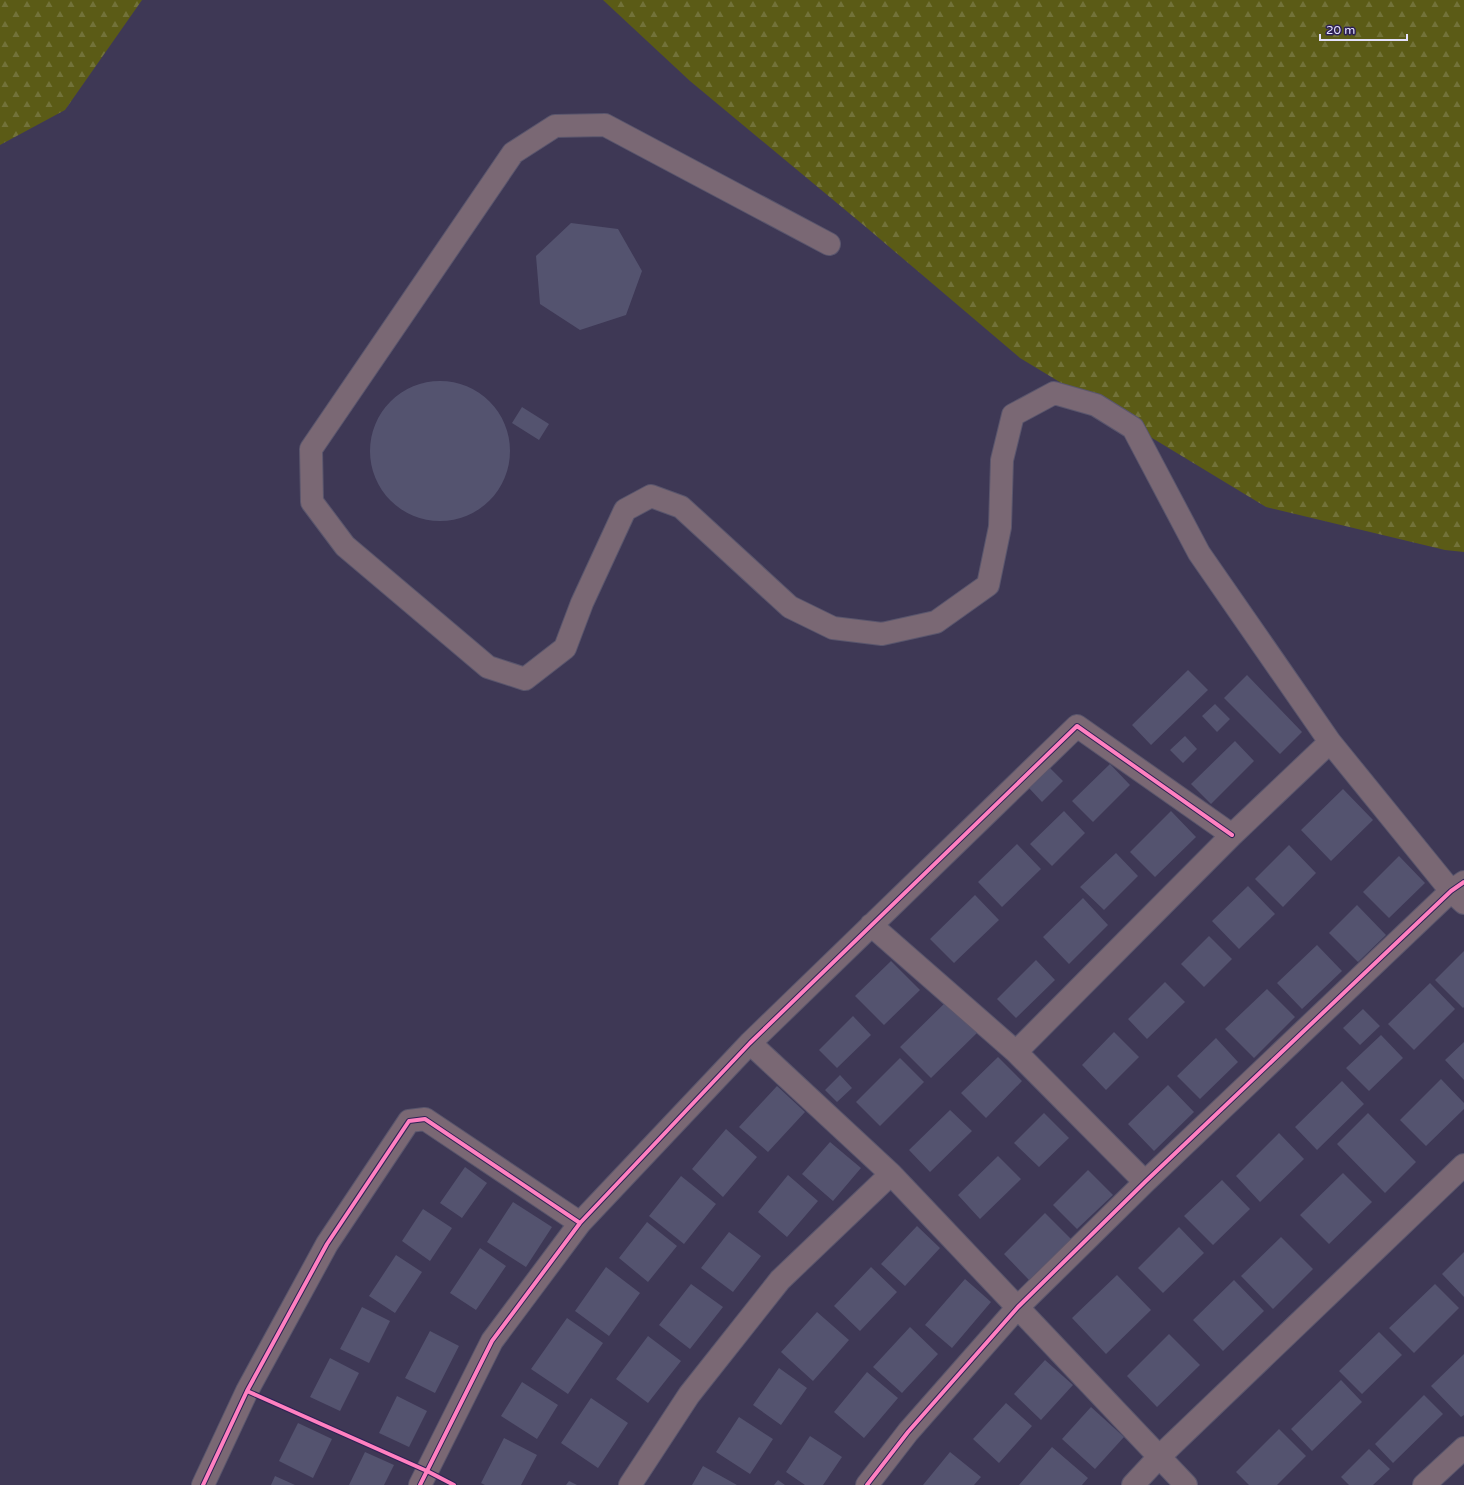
<svg xmlns="http://www.w3.org/2000/svg" width="1464" height="1485" font-family="'Varela Round',sans-serif">
  <defs>
    <pattern id="forest-firs" width="22" height="20" patternUnits="userSpaceOnUse"><rect width="22" height="20" fill="#5b5b16"/><path d="M5 1l3.5 6h-7zM16 11l3.5 6h-7z" fill="#727239"/></pattern>
  </defs>
  <rect width="100%" height="100%" fill="#3e3855"/>
  <path fill="url(#forest-firs)" d="M 0,0 L 142,0 L 65,110 L 0,145 Z
    M 603,0 L 1464,0 L 1464,552 L 1445,550 L 1266,507 L 1020,358 L 867,228 L 690,81 Z"/>
  <path fill="#54536f" d="M 571,223 L 618,229 L 642,271 L 626,315 L 580,330 L 540,304 L 536,256 Z
    M370 451a70 70 0 1 1 140 0a70 70 0 1 1-140 0Z
    M 522,407 L 549,424 L 539,440 L 512,423 Z
    M 1188,670 L 1208,690 L 1151,745 L 1132,725 Z
    M 1247,675 L 1302,732 L 1280,754 L 1224,698 Z
    M 1215,704 L 1230,719 L 1217,732 L 1202,716 Z
    M 1185,736 L 1197,749 L 1183,763 L 1170,750 Z
    M 1235,741 L 1254,761 L 1211,804 L 1191,784 Z
    M 1110,764 L 1130,785 L 1093,822 L 1072,801 Z
    M 1050,768 L 1063,781 L 1042,802 L 1029,788 Z
    M 1343,789 L 1373,820 L 1331,861 L 1301,830 Z
    M 1064,811 L 1085,833 L 1052,866 L 1030,844 Z
    M 1171,811 L 1196,837 L 1155,877 L 1130,852 Z
    M 1017,844 L 1041,869 L 1002,907 L 978,882 Z
    M 1289,845 L 1316,873 L 1283,907 L 1255,879 Z
    M 1116,853 L 1138,876 L 1104,910 L 1080,887 Z
    M 1399,856 L 1425,883 L 1389,918 L 1363,892 Z
    M 1248,886 L 1275,914 L 1239,949 L 1212,921 Z
    M 975,895 L 999,920 L 954,963 L 930,939 Z
    M 1083,898 L 1108,925 L 1069,964 L 1043,937 Z
    M 1357,905 L 1386,935 L 1358,962 L 1329,933 Z
    M 1209,936 L 1232,959 L 1204,987 L 1181,964 Z
    M 1317,945 L 1342,971 L 1302,1009 L 1277,983 Z
    M 1464,951 L 1464,1007 L 1463,1008 L 1435,980 Z
    M 1036,960 L 1055,980 L 1016,1018 L 997,999 Z
    M 891,961 L 920,990 L 884,1025 L 855,996 Z
    M 1165,982 L 1185,1002 L 1147,1039 L 1128,1019 Z
    M 1430,983 L 1455,1009 L 1414,1050 L 1388,1024 Z
    M 1267,989 L 1295,1017 L 1254,1058 L 1225,1029 Z
    M 948,1000 L 979,1031 L 931,1078 L 900,1047 Z
    M 1363,1009 L 1380,1026 L 1360,1045 L 1343,1028 Z
    M 853,1016 L 871,1035 L 837,1068 L 819,1050 Z
    M 1114,1032 L 1139,1057 L 1106,1090 L 1082,1065 Z
    M 1381,1035 L 1403,1058 L 1369,1091 L 1346,1068 Z
    M 1216,1038 L 1238,1062 L 1200,1099 L 1177,1076 Z
    M 1464,1042 L 1464,1080 L 1445,1060 Z
    M 998,1057 L 1022,1081 L 986,1118 L 961,1093 Z
    M 900,1058 L 924,1082 L 880,1126 L 856,1102 Z
    M 840,1075 L 852,1088 L 837,1102 L 825,1090 Z
    M 1441,1079 L 1464,1103 L 1464,1109 L 1426,1146 L 1400,1120 Z
    M 1342,1081 L 1364,1104 L 1317,1150 L 1295,1127 Z
    M 1168,1085 L 1194,1112 L 1154,1151 L 1128,1124 Z
    M 777,1086 L 805,1112 L 768,1152 L 739,1127 Z
    M 950,1110 L 972,1131 L 930,1172 L 909,1150 Z
    M 1044,1113 L 1069,1138 L 1039,1167 L 1014,1143 Z
    M 1368,1113 L 1416,1162 L 1385,1193 L 1337,1144 Z
    M 726,1129 L 757,1157 L 723,1197 L 692,1169 Z
    M 1279,1133 L 1304,1159 L 1260,1202 L 1236,1176 Z
    M 830,1142 L 861,1168 L 833,1201 L 802,1174 Z
    M 998,1156 L 1021,1179 L 980,1219 L 958,1195 Z
    M 465,1167 L 487,1183 L 462,1218 L 440,1203 Z
    M 1088,1170 L 1113,1195 L 1077,1229 L 1053,1205 Z
    M 1343,1173 L 1372,1202 L 1329,1244 L 1300,1215 Z
    M 788,1175 L 818,1201 L 787,1237 L 758,1212 Z
    M 681,1176 L 716,1204 L 684,1244 L 649,1216 Z
    M 1222,1180 L 1250,1209 L 1213,1245 L 1184,1216 Z
    M 513,1202 L 552,1227 L 526,1267 L 487,1242 Z
    M 423,1209 L 452,1228 L 430,1261 L 402,1241 Z
    M 1045,1213 L 1071,1239 L 1029,1280 L 1004,1254 Z
    M 647,1222 L 677,1246 L 648,1282 L 619,1258 Z
    M 917,1226 L 940,1248 L 905,1286 L 881,1264 Z
    M 1179,1227 L 1204,1253 L 1163,1293 L 1138,1268 Z
    M 729,1232 L 761,1256 L 733,1292 L 701,1268 Z
    M 1281,1237 L 1313,1269 L 1273,1309 L 1241,1276 Z
    M 480,1248 L 506,1266 L 476,1310 L 450,1293 Z
    M 1464,1252 L 1464,1297 L 1442,1274 Z
    M 396,1255 L 422,1272 L 395,1313 L 369,1296 Z
    M 606,1267 L 640,1293 L 609,1336 L 575,1311 Z
    M 871,1267 L 897,1292 L 860,1331 L 834,1306 Z
    M 1117,1275 L 1151,1310 L 1106,1354 L 1072,1318 Z
    M 965,1279 L 991,1302 L 952,1348 L 925,1325 Z
    M 1234,1280 L 1264,1311 L 1223,1351 L 1193,1320 Z
    M 691,1284 L 723,1307 L 690,1349 L 659,1325 Z
    M 1435,1284 L 1459,1308 L 1414,1353 L 1389,1328 Z
    M 362,1307 L 390,1321 L 369,1363 L 340,1349 Z
    M 817,1312 L 849,1340 L 813,1381 L 781,1352 Z
    M 567,1318 L 603,1343 L 568,1394 L 531,1369 Z
    M 910,1327 L 938,1354 L 902,1393 L 873,1367 Z
    M 430,1331 L 459,1346 L 435,1393 L 405,1378 Z
    M 1379,1332 L 1402,1355 L 1362,1394 L 1339,1371 Z
    M 1169,1334 L 1200,1365 L 1157,1407 L 1127,1376 Z
    M 648,1336 L 681,1361 L 648,1403 L 616,1379 Z
    M 1464,1354 L 1464,1415 L 1461,1417 L 1431,1386 Z
    M 330,1358 L 359,1373 L 340,1411 L 310,1397 Z
    M 1045,1360 L 1073,1385 L 1041,1420 L 1014,1394 Z
    M 779,1368 L 807,1388 L 781,1425 L 753,1405 Z
    M 867,1372 L 898,1398 L 864,1438 L 834,1412 Z
    M 1341,1380 L 1362,1402 L 1312,1451 L 1291,1429 Z
    M 522,1382 L 558,1405 L 537,1439 L 501,1416 Z
    M 1424,1395 L 1443,1414 L 1393,1463 L 1375,1444 Z
    M 397,1396 L 427,1411 L 409,1447 L 379,1433 Z
    M 591,1398 L 628,1423 L 598,1468 L 561,1443 Z
    M 1006,1403 L 1032,1426 L 999,1463 L 973,1439 Z
    M 1091,1407 L 1124,1437 L 1095,1469 L 1062,1439 Z
    M 739,1417 L 773,1439 L 750,1474 L 716,1452 Z
    M 298,1423 L 332,1439 L 313,1478 L 279,1461 Z
    M 1279,1429 L 1306,1456 L 1277,1485 L 1249,1485 L 1236,1472 Z
    M 810,1436 L 842,1457 L 823,1485 L 805,1485 L 786,1472 Z
    M 504,1438 L 537,1455 L 521,1485 L 485,1485 L 481,1483 Z
    M 1052,1447 L 1088,1478 L 1082,1485 L 1019,1485 Z
    M 1369,1449 L 1390,1469 L 1373,1485 L 1349,1485 L 1341,1477 Z
    M 365,1452 L 394,1465 L 384,1485 L 349,1485 Z
    M 950,1452 L 981,1477 L 974,1485 L 923,1485 Z
    M 703,1466 L 737,1485 L 692,1485 Z
    M 275,1476 L 295,1485 L 271,1485 Z
    M 778,1480 L 785,1485 L 774,1485 Z
    M 569,1481 L 577,1485 L 566,1485 Z"/>
  <g fill="none" stroke-linecap="round" stroke-linejoin="round">
    <defs>
      <path id="minor" d="M 829,244 L 605,125 L 555,126 L 513,153 L 311,449 L 312,502 L 345,546 L 488,667 L 525,679 L 565,648 L 582,603 L 625,510 L 651,496 L 681,507 L 790,607 L 833,628 L 882,634 L 936,622 L 988,585 L 1000,527 L 1002,460 L 1013,415 L 1054,393 L 1096,405 L 1133,428 L 1199,553 L 1330,742
        M 871,925 L 1016,1052 L 1145,1182
        M 750,1043 L 891,1174 L 1186,1485
        M 1016,1052 L 1232,835 L 1330,742 L 1451,891 L 1464,903
        M 203,1485 L 247,1391 L 327,1244 L 409,1121 L 425,1119 L 580,1223
        M 420,1485 L 492,1341 L 580,1223 L 750,1043 L 1077,726 L 1232,835
        M 630,1485 L 689,1395 L 780,1280 L 891,1174
        M 867,1485 L 908,1432 L 1018,1307 L 1145,1182 L 1451,891 L 1464,882
        M 1133,1485 L 1159,1457 L 1464,1165
        M 1424,1485 L 1464,1448"/>
    </defs>
    <use href="#minor" stroke="#5a566d" stroke-width="24"/>
    <use href="#minor" stroke="#7a6874" stroke-width="22"/>
    <defs>
      <path id="cycleway" d="M 247,1391 L 427,1471 L 454,1485
        M 203,1485 L 247,1391 L 327,1244 L 409,1121 L 425,1119 L 580,1223
        M 420,1485 L 492,1341 L 580,1223 L 750,1043 L 1077,726 L 1232,835
        M 867,1485 L 908,1432 L 1018,1307 L 1145,1182 L 1451,891 L 1464,882"/>
    </defs>
    <use href="#cycleway" stroke="#2e2155" stroke-width="6"/>
    <use href="#cycleway" stroke="#ff80c0" stroke-width="4"/>
  </g>
  <path d="M1320 34v6h87v-6" fill="none" stroke="#e4e1fc" stroke-width="2"/>
  <text x="1326" y="34" font-size="12" fill="#e4e1fc" stroke="#2e2155" stroke-width="3" paint-order="stroke">20 m</text>
</svg>
